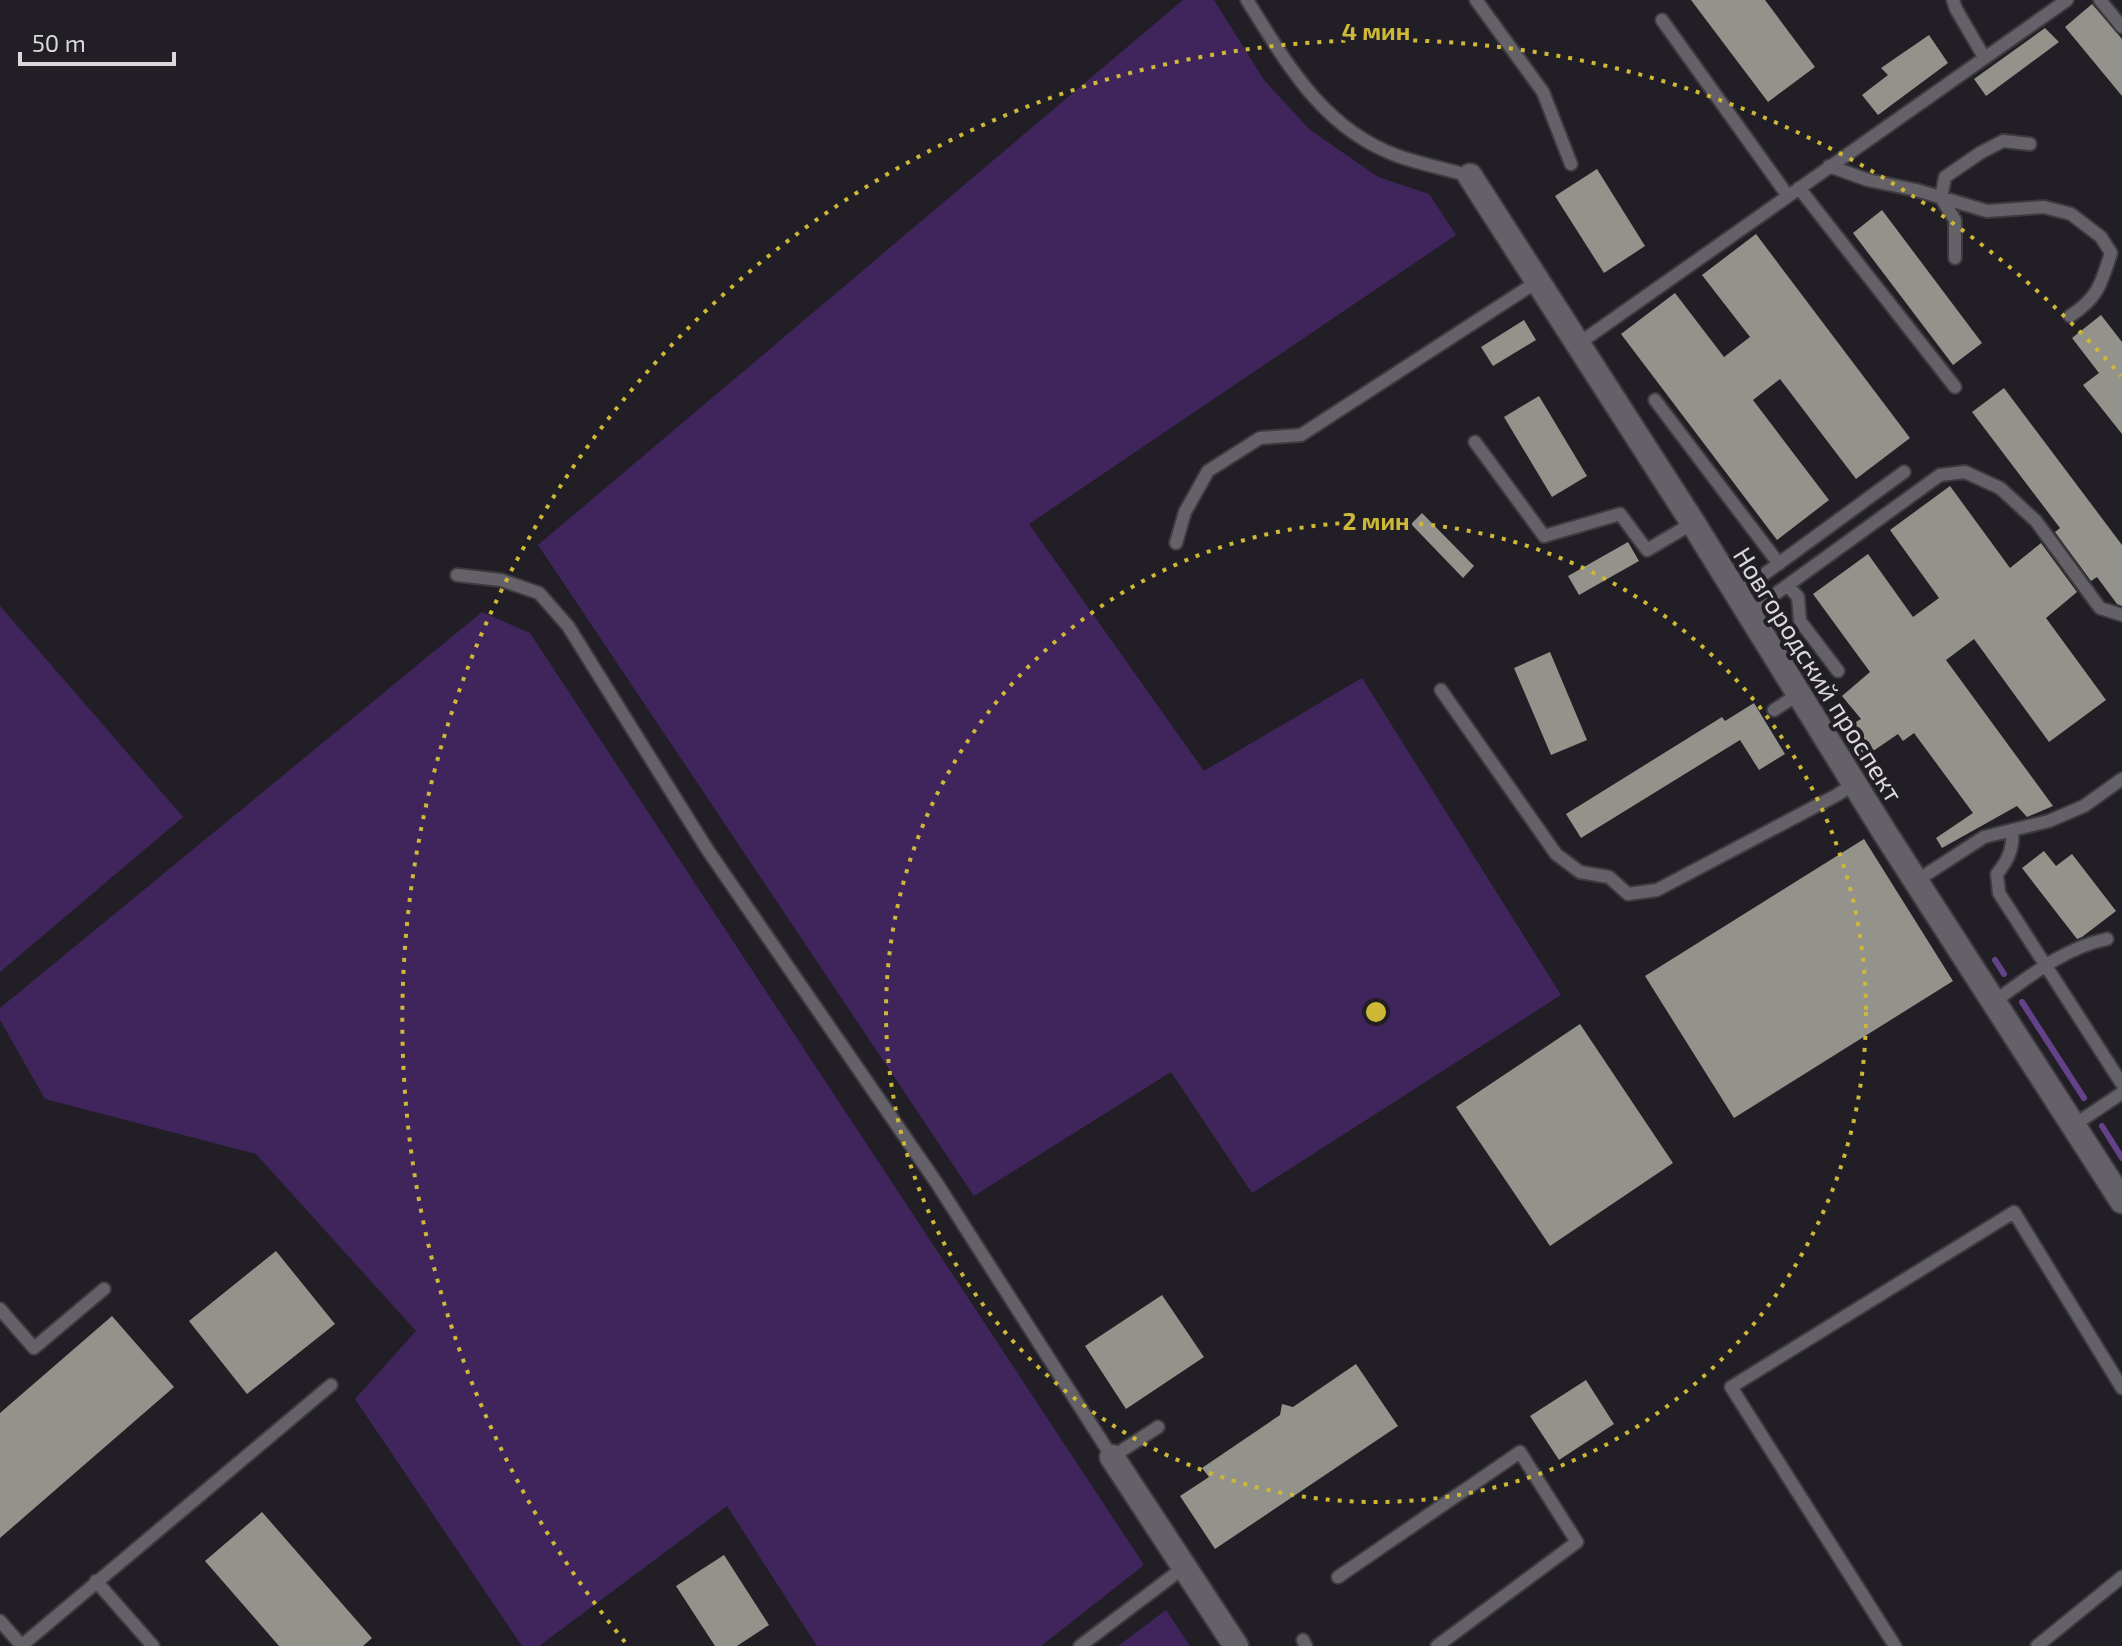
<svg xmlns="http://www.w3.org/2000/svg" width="2122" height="1646" font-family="'Exo 2',sans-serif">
  <rect width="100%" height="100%" fill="#211f25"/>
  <path fill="#40255d" d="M 1183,0 L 1214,0 L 1264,80 L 1309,129 L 1378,177 L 1429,194 L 1456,235 L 1029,524 L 1204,771 L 1362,678 L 1561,995 L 1252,1193 L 1171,1072 L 974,1196 L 538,545 Z
    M 0,606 L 183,817 L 0,972 Z
    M 482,612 L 530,633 L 1144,1565 L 1041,1646 L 817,1646 L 727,1506 L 539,1646 L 522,1646 L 355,1399 L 416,1331 L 256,1154 L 45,1099 L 0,1020 L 0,1008 Z
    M 1166,1610 L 1190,1646 L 1118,1646 Z"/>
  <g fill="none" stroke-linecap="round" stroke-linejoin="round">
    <path stroke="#63428a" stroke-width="6" d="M 1995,960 L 2004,974
      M 2022,1002 L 2084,1098
      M 2102,1126 L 2122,1158"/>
  </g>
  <path fill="#94938b" d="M 1691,0 L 1765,0 L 1815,67 L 1768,102 Z
    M 2092,4 L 2122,39 L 2122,96 L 2065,27 Z
    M 2045,28 L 2059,42 L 1986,96 L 1974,79 Z
    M 1929,35 L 1948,63 L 1878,115 L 1862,95 L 1888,75 L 1881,68 Z
    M 1597,169 L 1645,246 L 1604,273 L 1555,196 Z
    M 1882,210 L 1982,343 L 1953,365 L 1853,233 Z
    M 1756,234 L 1910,438 L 1856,479 L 1780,379 L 1753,400 L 1829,500 L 1777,540 L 1621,334 L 1675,293 L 1724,357 L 1750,337 L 1702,275 Z
    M 2101,315 L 2122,342 L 2122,434 L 2083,385 L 2099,373 L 2072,338 Z
    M 1524,320 L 1536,340 L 1493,366 L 1481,347 Z
    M 2004,388 L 2122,545 L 2122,606 L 2117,604 L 2097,577 L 2091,581 L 2055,532 L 2060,528 L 1972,412 Z
    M 1539,396 L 1587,476 L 1552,497 L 1504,417 Z
    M 1950,486 L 2010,568 L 2041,543 L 2077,592 L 2046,618 L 2106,700 L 2049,742 L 1974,639 L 1946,660 L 2053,806 L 2027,817 L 2017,806 L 1942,848 L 1936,838 L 1973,813 L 1914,733 L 1903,741 L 1898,734 L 1863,758 L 1844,729 L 1861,719 L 1842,696 L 1870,672 L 1813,594 L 1868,554 L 1913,617 L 1939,598 L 1890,530 Z
    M 1422,513 L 1474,566 L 1463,578 L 1411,524 Z
    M 1628,542 L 1639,561 L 1579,595 L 1568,576 Z
    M 1550,652 L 1587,740 L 1551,755 L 1514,668 Z
    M 1754,703 L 1785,754 L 1759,770 L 1740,740 L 1581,838 L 1566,814 L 1722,717 L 1725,721 Z
    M 1864,839 L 1953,981 L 1734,1118 L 1645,976 Z
    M 2044,851 L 2056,866 L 2072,854 L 2116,911 L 2082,937 L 2077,939 L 2022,868 Z
    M 1580,1024 L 1673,1163 L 1550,1246 L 1456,1107 Z
    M 276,1251 L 335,1324 L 247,1394 L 189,1321 Z
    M 1162,1295 L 1204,1357 L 1126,1409 L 1085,1346 Z
    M 112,1316 L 174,1387 L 0,1538 L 0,1413 Z
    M 1356,1364 L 1398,1426 L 1215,1549 L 1180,1496 L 1209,1477 L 1202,1468 L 1280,1415 L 1282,1404 L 1293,1407 Z
    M 1586,1380 L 1614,1424 L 1559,1460 L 1530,1416 Z
    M 262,1512 L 372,1638 L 363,1646 L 279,1646 L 205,1561 Z
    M 724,1555 L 769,1625 L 737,1646 L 715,1646 L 676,1586 Z"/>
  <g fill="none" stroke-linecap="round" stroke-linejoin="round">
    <defs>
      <path id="service" d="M 1247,0 C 1287,64 1323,129 1398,156 C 1421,164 1446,169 1470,176
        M 1476,0 L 1543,92 L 1571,164
        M 1953,0 L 1956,9 L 1984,57
        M 2100,0 L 2122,27
        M 1662,20 L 1788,196
        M 1829,166 L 1868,180 L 1916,190 L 1987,211 L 2044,207 L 2071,214 L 2101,237 L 2111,253 C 2101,284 2098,298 2070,316
        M 1799,188 L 1955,387
        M 1955,258 L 1955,220 L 1941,198 L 1945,177 L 1980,153 L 2003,141 L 2030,144
        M 1578,344 L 2067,0
        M 1655,400 L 1779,564
        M 1475,442 L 1544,536 L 1620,514 L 1647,550 L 1693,523
        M 1176,543 L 1185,512 L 1208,471 L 1260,438 L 1301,435 L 1538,281
        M 457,575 L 501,580 L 539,593 L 568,626 L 707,849 L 936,1182 L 1112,1457 L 1158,1427
        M 1788,586 L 1798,597 L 1800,621 L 1838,671
        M 1737,594 L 1904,472
        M 1749,613 L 1940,475 L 1965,472 L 2000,488 L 2036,521 L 2100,608 L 2122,615
        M 1441,690 L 1556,854 L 1580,872 L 1609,877 L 1628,894 L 1657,890 L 1837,795 L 1855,783
        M 1774,710 L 1800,693
        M 2012,830 C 2014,848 2008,860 1997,874 L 1999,893 L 2122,1084
        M 1916,881 L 1984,837 L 2049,821 L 2084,806 L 2122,779
        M 1995,1001 C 2030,976 2064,948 2107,939
        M 2074,1125 L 2122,1093
        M 0,1309 L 34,1348 L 104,1289
        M 1338,1577 L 1520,1452 L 1577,1542 L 1437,1646
        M 96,1581 L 153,1646
        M 0,1621 L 22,1646
        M 1303,1640 L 1306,1646
        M 21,1646 L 331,1385
        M 1080,1646 L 1183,1568
        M 1895,1646 L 1731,1387 L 2014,1212 L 2122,1388
        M 2037,1646 L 2122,1577"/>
      <path id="minor" d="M 1470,176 L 1693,523 L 1885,833 L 2122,1201
        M 1112,1457 L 1236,1646"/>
    </defs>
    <use href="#service" stroke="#3d3b3f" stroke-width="16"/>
    <use href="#minor" stroke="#3d3b3f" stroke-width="28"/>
    <use href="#service" stroke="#646168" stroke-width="12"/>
    <use href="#minor" stroke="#646168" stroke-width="24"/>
  </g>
  <g fill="none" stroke="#ceb837" stroke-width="4" stroke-dasharray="4 8">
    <circle cx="1376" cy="1012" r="490"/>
    <path d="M625 1642A980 980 0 0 1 2121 376"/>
  </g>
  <g text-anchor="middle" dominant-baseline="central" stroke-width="8" stroke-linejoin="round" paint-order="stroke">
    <g font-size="26" fill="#dad8dc" stroke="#211f25">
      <text transform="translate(1819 674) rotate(58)">Новгородский проспект</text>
    </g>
  </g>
  <circle cx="1376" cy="1012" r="12" fill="#ceb837" stroke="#211f25" stroke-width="4"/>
  <g font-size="24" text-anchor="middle" font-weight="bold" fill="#ceb837" stroke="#211f25" stroke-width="8" stroke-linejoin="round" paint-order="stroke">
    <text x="1376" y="40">4 мин</text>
    <text x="1376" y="530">2 мин</text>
  </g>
  <path d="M20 52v12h154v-12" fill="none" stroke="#dad8dc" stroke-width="4"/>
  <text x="32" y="52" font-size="24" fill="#dad8dc" stroke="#211f25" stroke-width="6" paint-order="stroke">50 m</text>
</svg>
